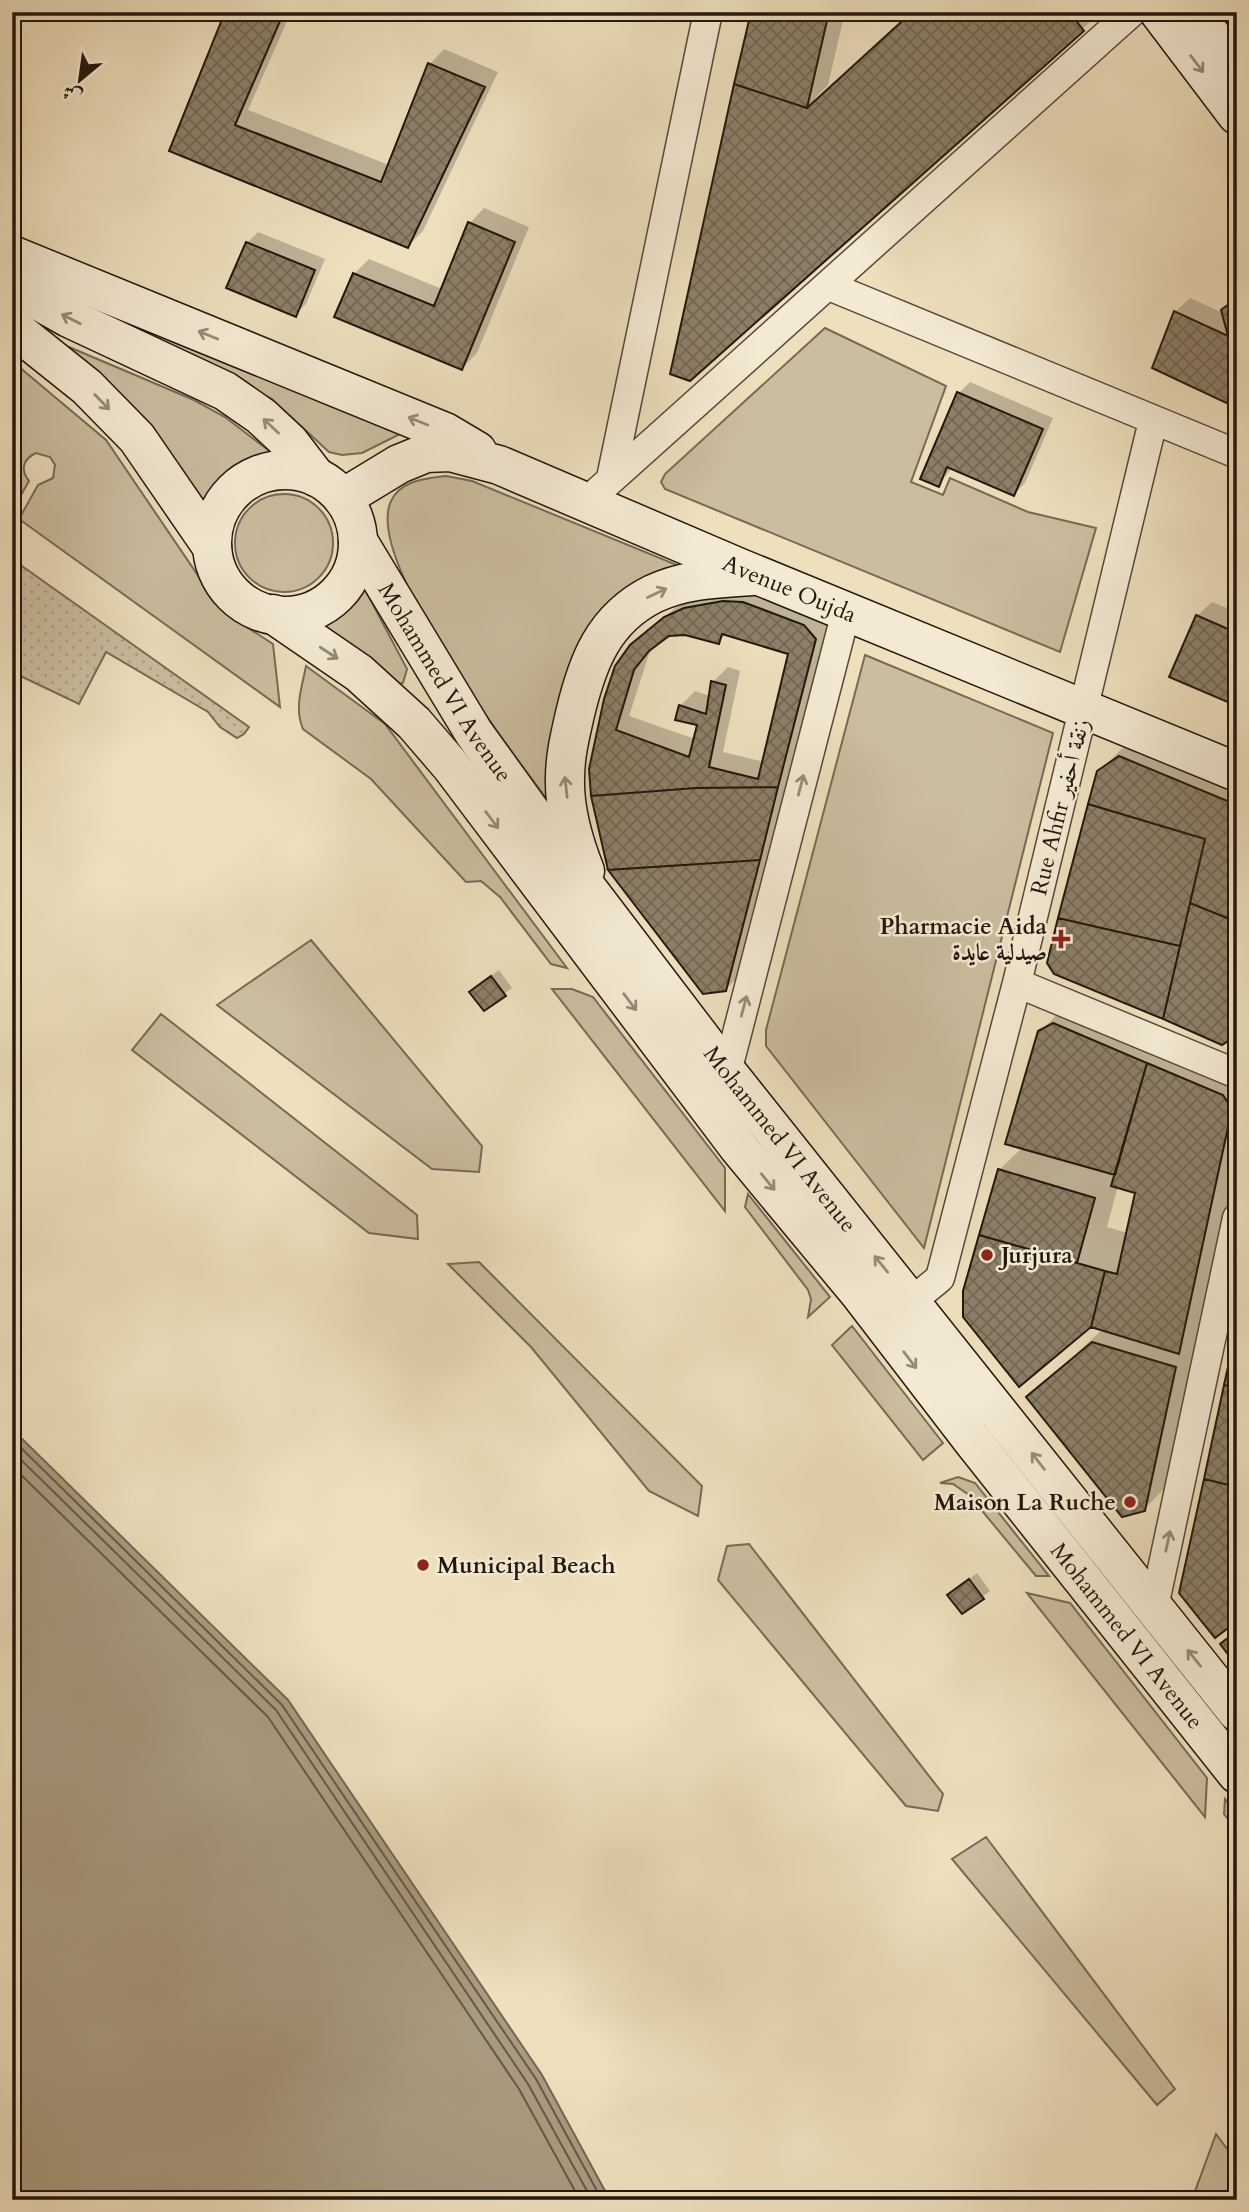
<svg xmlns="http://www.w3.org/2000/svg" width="1249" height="2212" font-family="Cardo,Amiri,serif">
  <defs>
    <pattern id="park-dots" width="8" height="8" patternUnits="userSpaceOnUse" patternTransform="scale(1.75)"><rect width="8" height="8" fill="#cbbd9f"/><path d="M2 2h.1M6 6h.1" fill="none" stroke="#aea288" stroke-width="1.8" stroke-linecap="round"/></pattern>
    <pattern id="building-cross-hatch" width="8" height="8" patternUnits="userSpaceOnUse" patternTransform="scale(1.75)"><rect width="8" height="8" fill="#8c7f68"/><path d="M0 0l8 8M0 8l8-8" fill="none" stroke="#726754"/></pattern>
  </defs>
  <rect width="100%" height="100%" fill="#eedfbd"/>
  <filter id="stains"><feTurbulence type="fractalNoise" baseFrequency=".00286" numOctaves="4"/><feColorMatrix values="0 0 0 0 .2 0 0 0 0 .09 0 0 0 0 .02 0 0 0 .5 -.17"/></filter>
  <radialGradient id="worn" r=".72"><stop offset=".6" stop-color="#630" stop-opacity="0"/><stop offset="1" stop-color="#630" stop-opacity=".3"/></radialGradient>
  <path fill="#cbbd9f" stroke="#766a56" stroke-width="2" d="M 65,294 L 404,432 L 362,453 L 342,455 L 329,452 L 272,399 Z
    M 825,328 L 946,386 L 911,482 L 943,495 L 950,478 L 1028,512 L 1096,528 L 1060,652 L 665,489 L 661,482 L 665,474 Z
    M 69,347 L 194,400 L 225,417 L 276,456 C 243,466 219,479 202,511 L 66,351 Z
    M 12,361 L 106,440 L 214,599 L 233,618 L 273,644 L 280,707 L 19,519 L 38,485 L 53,478 L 55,465 L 50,457 L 36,453 C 23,459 20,470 29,481 L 12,511 Z
    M 446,476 L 472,481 L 689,570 L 632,593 L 555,810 C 517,759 363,561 391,501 C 401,480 425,479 446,476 Z
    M235 543a49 49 0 1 1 98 0a49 49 0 1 1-98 0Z
    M 360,580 L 407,669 L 403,683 L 396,685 L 312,622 L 342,605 Z
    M 865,655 L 1053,733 L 924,1248 L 766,1046 L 766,1030 Z
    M 306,666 L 385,724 L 567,968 L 551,964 L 500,897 L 481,881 L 466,882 L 371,779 L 303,729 C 294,708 302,687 306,666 Z
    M 311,940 L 482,1146 L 479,1172 L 432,1169 L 217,1005 Z
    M 552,989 L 572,989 L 593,997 L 725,1168 L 725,1211 Z
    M 161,1014 L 417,1215 L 418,1239 L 369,1233 L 132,1050 Z
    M 748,1194 L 830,1297 L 808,1317 L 811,1299 L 808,1290 L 745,1207 Z
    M 479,1262 L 702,1486 L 698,1516 L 649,1491 L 531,1347 L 448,1264 Z
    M 852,1326 L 943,1443 L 923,1460 L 832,1345 Z
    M 958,1477 L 975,1483 L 1049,1576 L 1036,1576 L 969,1495 L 953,1484 L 940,1483 Z
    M 749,1544 L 943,1794 L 938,1811 L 906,1806 L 718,1580 L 727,1546 Z
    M 1027,1593 L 1070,1603 L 1207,1778 L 1205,1817 Z
    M 1225,1799 L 1237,1813 L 1237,1831 L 1224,1814 Z
    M 986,1837 L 1175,2089 L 1157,2105 L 952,1859 Z
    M 1216,2134 L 1237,2162 L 1237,2200 L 1199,2200 L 1194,2194 Z"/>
  <path fill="url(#park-dots)" stroke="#766a56" stroke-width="2" d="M 12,559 L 249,727 L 244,734 L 237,738 L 220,727 L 208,712 L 106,652 L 79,704 L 12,672 Z"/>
  <path fill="#a99b81" stroke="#736652" stroke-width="2" d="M 12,1429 L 288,1700 L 542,2075 L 610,2200 L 12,2200 Z"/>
  <path fill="#0003" fill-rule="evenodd" d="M 227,12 L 291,12 L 248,110 L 389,165 L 430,64 L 444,49 L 498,72 L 423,231 L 408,246 L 172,150 Z
    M 753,12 L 845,12 L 828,85 L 815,98 L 817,100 L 913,12 L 1096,12 L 1098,15 L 689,379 Z
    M 484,208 L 529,227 L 477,353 L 462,368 L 354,274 L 369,259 L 442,289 L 470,223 Z
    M 258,232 L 325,259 L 306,304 L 295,315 L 247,243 Z
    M 1237,296 L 1237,406 L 1175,312 L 1190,298 L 1221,312 Z
    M 970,382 L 1053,418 L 1025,483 L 1014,494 L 952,468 L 938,485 L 959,393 Z
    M 739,587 L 830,623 L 747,968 L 726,989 L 593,796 L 631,646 L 681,603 ZM 727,633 L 790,653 L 764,762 L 723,752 L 740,671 L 728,667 L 713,682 L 710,696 L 695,691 L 680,706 L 699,724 L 695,739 L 629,716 L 649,654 L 657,644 L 669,635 L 686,634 L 718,642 Z
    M 1212,602 L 1237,612 L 1237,705 L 1197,616 Z
    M 1134,736 L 1237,756 L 1237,1033 L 1099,772 Z
    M 499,970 L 512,988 L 484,1009 L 479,985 Z
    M 1069,1002 L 1237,1060 L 1237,1188 L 1179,1474 L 1144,1509 L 1029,1397 L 1103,1329 L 965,1291 L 999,1170 L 1023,1147 L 1040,1032 ZM 1118,1186 L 1137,1191 L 1128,1233 L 1107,1227 Z
    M 977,1573 L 990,1591 L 962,1612 L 949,1595 Z"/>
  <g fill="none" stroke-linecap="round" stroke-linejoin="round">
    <path stroke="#665946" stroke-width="2" d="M 12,1439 L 282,1705 L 536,2079 L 602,2200
      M 12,1451 L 276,1710 L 528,2084 L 592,2200
      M 12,1466 L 268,1717 L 519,2089 L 580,2200"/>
  </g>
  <path fill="url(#building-cross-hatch)" stroke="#22170c" stroke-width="2" fill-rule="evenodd" d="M 225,12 L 284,12 L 235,125 L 381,182 L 428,63 L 485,87 L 408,248 L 169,151 Z
    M 751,12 L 829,12 L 807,108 L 734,84 Z
    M 912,12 L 1069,12 L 1084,31 L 690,381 L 670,374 L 734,84 L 807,108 Z
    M 468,222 L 515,242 L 462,370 L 334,317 L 353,273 L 434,306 Z
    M 246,242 L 315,270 L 296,317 L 226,288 Z
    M 1237,298 L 1237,408 L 1152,368 L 1174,311 L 1228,336 L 1221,310 Z
    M 957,392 L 1043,429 L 1014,496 L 947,467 L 939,487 L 920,479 Z
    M 723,601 L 743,602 L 804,625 L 816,639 L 778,787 L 696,788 L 591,796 L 589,769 L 604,699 L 615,666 L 630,645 L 664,617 L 684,608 ZM 722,634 L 788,654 L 758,779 L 709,767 L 726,685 L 711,681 L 706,714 L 679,705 L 675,720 L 697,725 L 689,757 L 616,730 L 634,670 L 649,651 L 669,636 L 685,635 L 719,644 Z
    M 1196,615 L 1237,633 L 1237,706 L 1169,677 Z
    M 1119,756 L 1237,805 L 1237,922 L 1190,903 L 1205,839 L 1088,804 L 1097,771 Z
    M 778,787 L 760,860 L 608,870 L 591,796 L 696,788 Z
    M 1088,804 L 1205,839 L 1180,946 L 1058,918 Z
    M 760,860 L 726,991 L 703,994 L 608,870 Z
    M 1190,903 L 1237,922 L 1237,1035 L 1222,1045 L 1163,1019 Z
    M 1058,918 L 1180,946 L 1163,1019 L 1054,974 L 1047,963 Z
    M 491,976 L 506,996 L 484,1011 L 469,992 Z
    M 1053,1023 L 1147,1063 L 1115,1175 L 1005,1144 L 1038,1031 Z
    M 1147,1063 L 1223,1095 L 1232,1109 L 1179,1354 L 1091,1327 L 1105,1271 L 1117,1274 L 1135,1193 L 1111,1186 Z
    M 998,1169 L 1095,1198 L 1077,1263 L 979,1235 Z
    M 979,1235 L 1105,1271 L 1091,1327 L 1019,1387 L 963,1317 L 963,1291 Z
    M 1236,1330 L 1237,1331 L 1237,1388 L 1224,1385 Z
    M 1092,1342 L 1176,1367 L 1145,1511 L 1122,1517 L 1026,1397 Z
    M 1224,1385 L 1237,1388 L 1237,1487 L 1204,1479 Z
    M 1204,1479 L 1237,1487 L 1237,1621 L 1215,1638 L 1179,1593 Z
    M 969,1579 L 984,1599 L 962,1614 L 947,1595 Z
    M 1237,1631 L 1237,1666 L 1220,1644 Z"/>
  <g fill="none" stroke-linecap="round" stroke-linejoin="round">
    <defs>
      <path id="street" d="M 829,286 L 1237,454
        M 611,478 L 708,12
        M 585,503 L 1132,12
        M 1017,983 L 1237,1074
        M 727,1072 L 846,612
        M 912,1301 L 940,1278 L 1017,983 L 1153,421
        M 1154,1607 L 1237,1218"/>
      <g id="secondary">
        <path d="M 1159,12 L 1237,115"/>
        <path d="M 1193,12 L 1237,69"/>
        <path d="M 12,255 L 445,432 L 477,451"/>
        <path d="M 12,286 L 69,318 L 225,391 L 261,416 L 290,443 L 316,477"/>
        <path d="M 12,327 L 87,387 L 137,438 L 212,547"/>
        <circle cx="285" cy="543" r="73"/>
        <path id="s1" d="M 343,498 L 399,464 L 426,453 L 450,452 L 499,465 L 740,568 L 1237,772"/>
        <path id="s2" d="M 358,541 L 474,733 L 564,858 L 727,1072 L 1237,1712"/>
        <path id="s3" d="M 273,614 L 359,673 L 414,723 L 451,766 L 739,1148 L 860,1294 L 972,1440 L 1237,1774"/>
        <path d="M 585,871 C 574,843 564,809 565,778 C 565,756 570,736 575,714 C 587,663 603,619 653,594 C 684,579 719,578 752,576"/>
      </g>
    </defs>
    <use href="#street" stroke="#554938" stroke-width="31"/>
    <use href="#secondary" stroke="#22170c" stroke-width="41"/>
    <use href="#street" stroke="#f4ead4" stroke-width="28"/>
    <use href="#secondary" stroke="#f4ead4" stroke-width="38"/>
  </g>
  <defs><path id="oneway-shaft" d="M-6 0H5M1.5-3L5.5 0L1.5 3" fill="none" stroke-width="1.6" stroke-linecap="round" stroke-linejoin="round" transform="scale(1.75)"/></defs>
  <g stroke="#968b7a">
    <use href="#oneway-shaft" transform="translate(1197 64) rotate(53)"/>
    <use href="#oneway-shaft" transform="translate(71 319) rotate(-153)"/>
    <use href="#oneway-shaft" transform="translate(208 335) rotate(-158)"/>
    <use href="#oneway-shaft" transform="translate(102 402) rotate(46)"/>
    <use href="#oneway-shaft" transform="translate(418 421) rotate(-158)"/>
    <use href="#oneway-shaft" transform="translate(271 426) rotate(-137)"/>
    <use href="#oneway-shaft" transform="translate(657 593) rotate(-25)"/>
    <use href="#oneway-shaft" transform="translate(329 653) rotate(33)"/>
    <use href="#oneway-shaft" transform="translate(801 785) rotate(-75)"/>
    <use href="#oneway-shaft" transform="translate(566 787) rotate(-96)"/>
    <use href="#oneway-shaft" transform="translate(492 820) rotate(53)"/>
    <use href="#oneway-shaft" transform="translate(630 1002) rotate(53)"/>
    <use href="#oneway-shaft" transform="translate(744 1006) rotate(-75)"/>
    <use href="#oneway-shaft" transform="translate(768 1182) rotate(51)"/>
    <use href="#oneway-shaft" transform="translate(881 1264) rotate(-129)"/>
    <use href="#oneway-shaft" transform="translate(910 1360) rotate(53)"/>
    <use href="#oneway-shaft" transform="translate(1038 1461) rotate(-128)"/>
    <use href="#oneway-shaft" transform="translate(1168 1541) rotate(-78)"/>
    <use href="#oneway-shaft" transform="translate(1194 1658) rotate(-129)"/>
  </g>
  <g fill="#8f2418" stroke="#f4ead4" stroke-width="2.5">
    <path d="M1057.5 928.5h7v7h7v7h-7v7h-7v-7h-7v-7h7z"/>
    <circle cx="987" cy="1255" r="7"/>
    <circle cx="1130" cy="1502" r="7"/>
    <circle cx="423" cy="1565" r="7"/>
  </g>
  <g text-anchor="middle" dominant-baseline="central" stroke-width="5" stroke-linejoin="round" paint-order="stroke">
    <g font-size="23" fill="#22170c" stroke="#f4ead4">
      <text stroke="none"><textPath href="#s1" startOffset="485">Avenue Oujda</textPath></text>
      <text stroke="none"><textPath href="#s2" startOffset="166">Mohammed VI Avenue</textPath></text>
      <text transform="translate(1060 807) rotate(-76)">Rue Ahfir زنقة أحفير</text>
      <text stroke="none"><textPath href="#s2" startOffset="733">Mohammed VI Avenue</textPath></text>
      <text stroke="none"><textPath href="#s3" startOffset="1337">Mohammed VI Avenue</textPath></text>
    </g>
    <g font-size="23" font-weight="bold" fill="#22170c" stroke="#f4ead4" text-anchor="end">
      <text x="1047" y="926">Pharmacie Aida<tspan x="1047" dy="26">صيدلية عايدة</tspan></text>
      <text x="1001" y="1255" text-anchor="start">Jurjura</text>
      <text x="1116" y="1502">Maison La Ruche</text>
      <text x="437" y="1565" text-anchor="start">Municipal Beach</text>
    </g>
  </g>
  <rect width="1249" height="2212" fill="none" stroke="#eedfbd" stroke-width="42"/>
  <rect x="14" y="14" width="1221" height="2184" fill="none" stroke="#22170c" stroke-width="3.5"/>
  <rect x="21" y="21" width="1207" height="2170" fill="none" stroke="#22170c" stroke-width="2"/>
  <g transform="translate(80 80) rotate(209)" stroke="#f4ead4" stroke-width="5" paint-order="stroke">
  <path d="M0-5L12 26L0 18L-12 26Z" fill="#22170c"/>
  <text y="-10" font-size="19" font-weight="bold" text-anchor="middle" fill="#22170c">ش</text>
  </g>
  <rect width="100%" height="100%" filter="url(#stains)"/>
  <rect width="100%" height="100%" fill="url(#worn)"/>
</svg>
